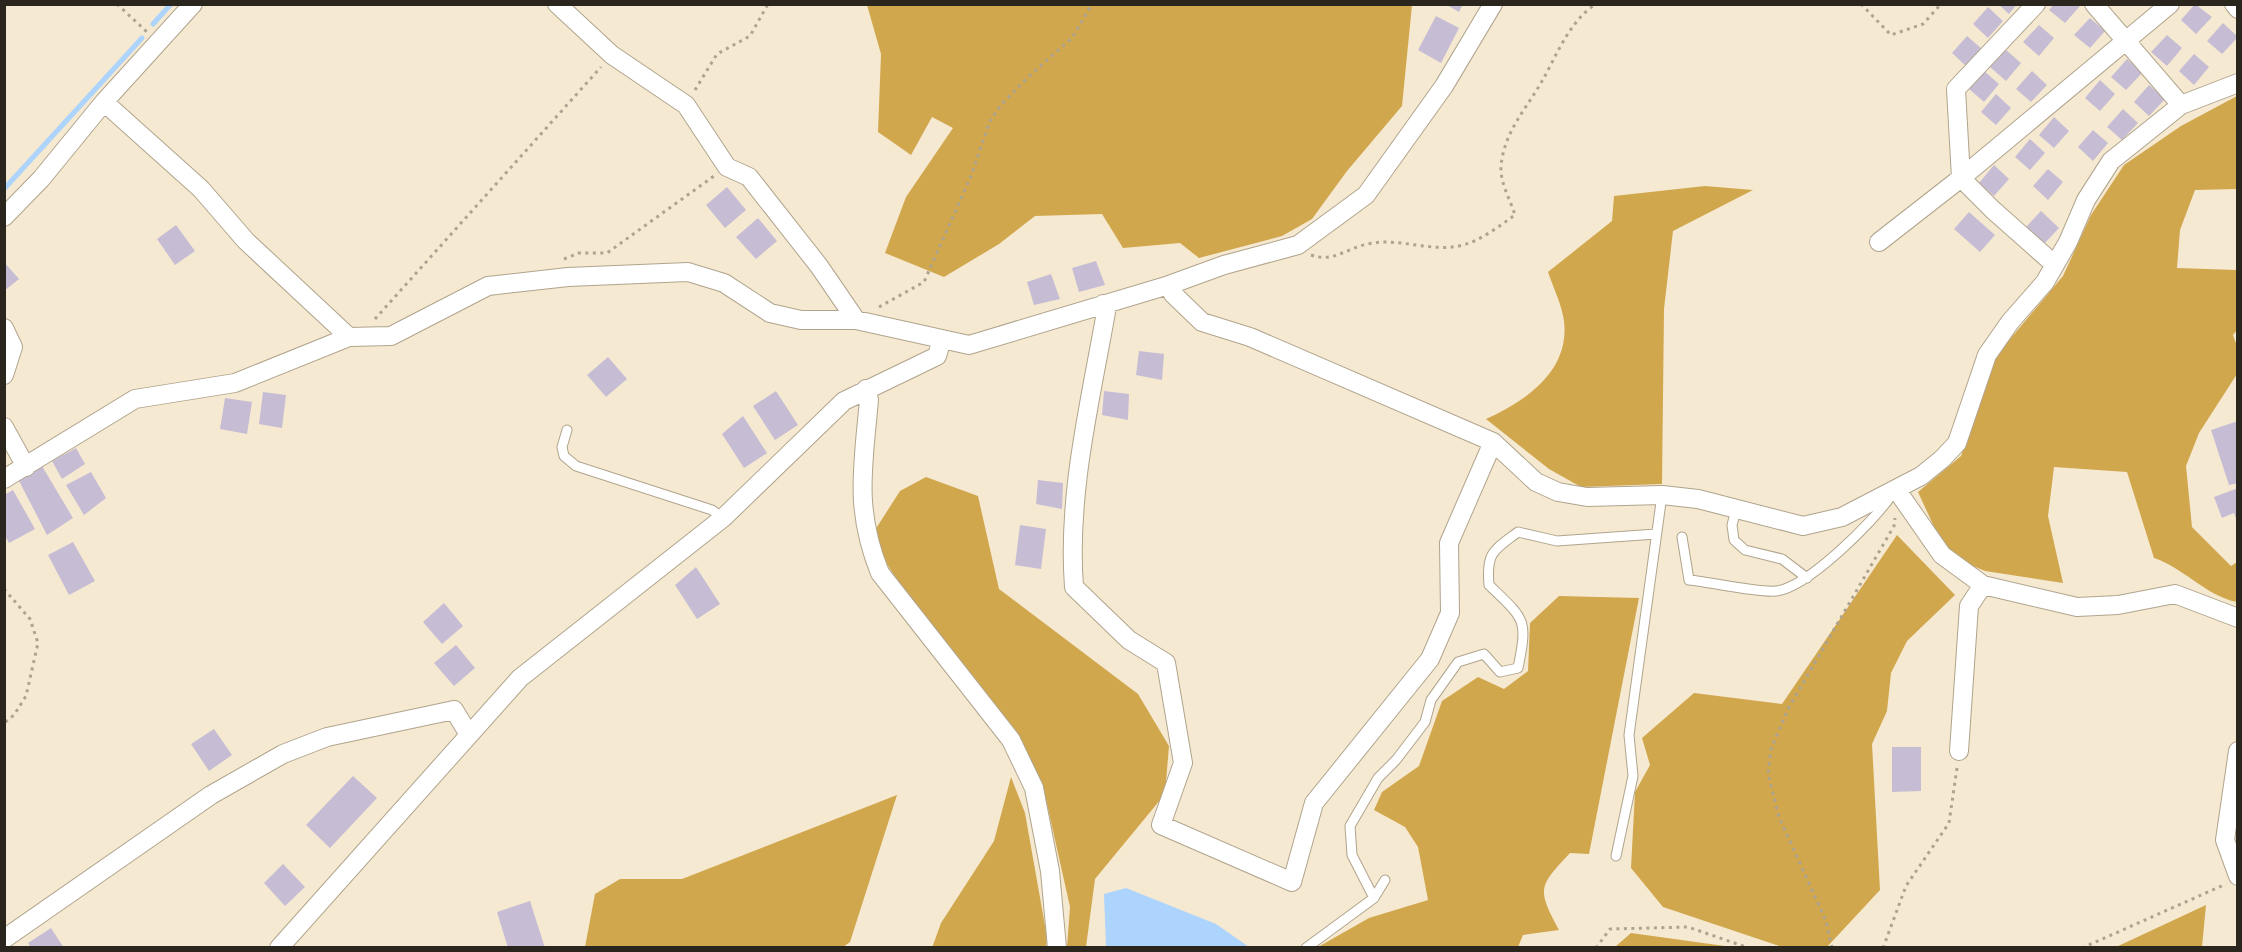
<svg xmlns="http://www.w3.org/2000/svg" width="2242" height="952" font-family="Spectral,serif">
  <rect width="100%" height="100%" fill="#f6e9d1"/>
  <path fill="#d1a74e" d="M 867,5 L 867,4 L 1412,5 L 1402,106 L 1347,171 L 1312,219 L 1282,236 L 1199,258 L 1180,243 L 1123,248 L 1102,214 L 1035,216 L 999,244 L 944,277 L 885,253 L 906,197 L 953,128 L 932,117 L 911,155 L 878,132 L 881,54 Z
    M 2237,96 L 2237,189 L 2195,190 L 2180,230 L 2177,268 L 2237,270 L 2237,330 L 2233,335 L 2237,346 L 2237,374 L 2199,433 L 2186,466 L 2192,527 L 2231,566 L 2237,562 L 2237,602 C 2206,596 2184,568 2154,558 L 2127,472 L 2054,467 L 2048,516 L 2063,583 L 1985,571 L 1947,555 L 1918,492 L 1961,456 L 1995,357 L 2063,276 L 2091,215 L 2124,165 L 2181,126 Z
    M 1705,186 L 1753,190 L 1673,231 L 1664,309 L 1662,484 L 1581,487 L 1549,469 L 1486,419 C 1526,401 1570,371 1564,321 C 1562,305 1553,287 1548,272 L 1612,221 L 1614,196 Z
    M 926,477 L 978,496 L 999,589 L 1138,694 L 1169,746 L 1165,794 L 1095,879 L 1086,947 L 1067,947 L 1070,907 L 1043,786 L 1018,737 L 905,592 L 885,561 L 875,530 L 900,491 Z
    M 1897,535 L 1955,595 L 1907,641 L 1891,673 L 1887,711 L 1872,744 L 1880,890 L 1827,947 L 1782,947 L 1663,907 L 1631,868 L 1635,792 L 1650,765 L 1642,738 L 1694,693 L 1782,704 Z
    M 1559,596 L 1639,598 L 1589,854 L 1570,853 C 1538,887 1537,889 1559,930 L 1523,935 L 1518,947 L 1318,947 L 1369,918 L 1428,900 L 1418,847 L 1405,827 L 1374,810 L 1382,792 L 1419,766 L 1442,701 L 1478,677 L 1504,689 L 1528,671 L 1530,623 Z
    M 1011,777 L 1025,813 L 1047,937 L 1046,947 L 932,948 L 941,923 L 994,841 Z
    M 897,795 L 850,942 L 843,947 L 585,947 L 595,894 L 620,879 L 682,879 Z
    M 2206,905 L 2202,947 L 2116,947 Z
    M 1631,933 L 1732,947 L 1733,947 L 1615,947 Z"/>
  <path fill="#add4fd" d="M 1126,888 L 1216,924 L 1249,947 L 1106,947 L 1104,894 Z"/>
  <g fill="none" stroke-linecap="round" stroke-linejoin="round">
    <path stroke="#add4fd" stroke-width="5" d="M 153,24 L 171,4
      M 4,189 L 142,38"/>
  </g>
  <path fill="#c6bdd5" d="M 1445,4 L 1463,4 L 1459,12 Z
    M 1998,4 L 2017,4 L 2009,14 Z
    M 2054,4 L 2078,4 L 2080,6 L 2065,23 L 2049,10 Z
    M 2195,4 L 2212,17 L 2196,34 L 2181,20 Z
    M 1988,7 L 2003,21 L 1988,38 L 1973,24 Z
    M 1436,16 L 1459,28 L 1441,63 L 1418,50 Z
    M 2090,18 L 2105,31 L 2090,48 L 2074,35 Z
    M 2223,23 L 2238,37 L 2222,54 L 2207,41 Z
    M 2039,25 L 2054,38 L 2039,56 L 2023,42 Z
    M 2167,35 L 2182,48 L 2167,66 L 2151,52 Z
    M 1967,36 L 1983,50 L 1967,67 L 1952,53 Z
    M 2006,50 L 2021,63 L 2006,81 L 1990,67 Z
    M 2194,54 L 2209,67 L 2194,85 L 2179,71 Z
    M 2127,59 L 2142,73 L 2126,90 L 2111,77 Z
    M 1984,71 L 1999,84 L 1984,102 L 1968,88 Z
    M 2032,71 L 2047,85 L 2031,102 L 2016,89 Z
    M 2100,80 L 2115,94 L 2100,111 L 2085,98 Z
    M 2149,85 L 2165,99 L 2149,116 L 2134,102 Z
    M 1996,94 L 2011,108 L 1996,125 L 1981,112 Z
    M 2123,109 L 2138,123 L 2122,140 L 2107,127 Z
    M 2054,117 L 2069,131 L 2054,148 L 2039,135 Z
    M 2093,130 L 2108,143 L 2093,161 L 2078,147 Z
    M 2030,139 L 2045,153 L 2030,170 L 2015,157 Z
    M 1994,165 L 2009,179 L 1994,196 L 1979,183 Z
    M 2048,169 L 2063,182 L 2048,200 L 2033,186 Z
    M 727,187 L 746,210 L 725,228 L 706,205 Z
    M 2041,211 L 2059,228 L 2044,244 L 2026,227 Z
    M 1969,212 L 1995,235 L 1980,252 L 1954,229 Z
    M 758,218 L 777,241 L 756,259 L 736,237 Z
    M 176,225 L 195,251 L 175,265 L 157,239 Z
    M 1096,261 L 1105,285 L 1079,292 L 1072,268 Z
    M 4,262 L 19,279 L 4,291 Z
    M 1051,274 L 1060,299 L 1034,305 L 1027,282 Z
    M 1139,351 L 1164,354 L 1162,380 L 1136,375 Z
    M 608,357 L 627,379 L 606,397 L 587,375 Z
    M 776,391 L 798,425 L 775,440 L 753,406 Z
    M 1104,391 L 1129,394 L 1128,420 L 1102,415 Z
    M 263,392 L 286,395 L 282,428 L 259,424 Z
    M 225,398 L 252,402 L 247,434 L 220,429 Z
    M 743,416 L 767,453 L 744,468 L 722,434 Z
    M 2238,421 L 2238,483 L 2229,485 L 2211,430 Z
    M 76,448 L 85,464 L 62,479 L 52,461 Z
    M 42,466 L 73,518 L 47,535 L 18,479 Z
    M 91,472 L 106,498 L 84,515 L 66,485 Z
    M 1038,480 L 1063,483 L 1062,509 L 1036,504 Z
    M 2238,488 L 2238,522 L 2237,522 L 2234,513 L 2222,518 L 2214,497 Z
    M 13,490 L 35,529 L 9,543 L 4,534 L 4,495 Z
    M 1020,525 L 1046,529 L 1041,569 L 1015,565 Z
    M 73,542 L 95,581 L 69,595 L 48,555 Z
    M 696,567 L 720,604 L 697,619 L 675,585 Z
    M 444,603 L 463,626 L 442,644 L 423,622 Z
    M 456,645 L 475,668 L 454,686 L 434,663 Z
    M 214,729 L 232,755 L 209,771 L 191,744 Z
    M 1892,747 L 1921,747 L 1921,791 L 1892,792 Z
    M 353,776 L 377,798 L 330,848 L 306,825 Z
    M 283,864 L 305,887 L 285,906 L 264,883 Z
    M 530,901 L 545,948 L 508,948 L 497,912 Z
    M 51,928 L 64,948 L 31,948 L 28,943 Z"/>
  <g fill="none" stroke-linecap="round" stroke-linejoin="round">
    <defs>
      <path id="service" d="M 567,430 L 562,447 L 564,456 L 576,466 L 712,510 L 723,518
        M 1736,510 L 1732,525 L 1734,540 L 1745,550 L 1782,559 L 1807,578
        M 1682,537 L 1689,580 C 1711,582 1757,593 1776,591 C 1807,588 1873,522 1891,496
        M 1616,856 L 1633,776 L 1629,735 L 1662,495
        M 1385,880 L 1374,898 L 1352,855 L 1350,826 L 1378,778 L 1396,760 L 1425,722 L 1431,700 L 1458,662 L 1484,654 L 1500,672 L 1518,668 C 1528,618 1525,620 1489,585 C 1486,552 1494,550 1518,532 L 1557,541 L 1656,534
        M 1306,948 L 1374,898"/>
      <path id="minor" d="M 557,4 L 612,55 L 686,105 L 727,167 L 749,177 L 819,266 L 856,320
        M 2036,4 L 1956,89 L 1961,178 L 1993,210 L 2054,264
        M 2094,4 L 2181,105
        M 2234,4 L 2238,9
        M 104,102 L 201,189 L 246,241 L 349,337
        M 4,217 L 41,179 L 104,102 L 193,4
        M 1879,242 L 1961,178 L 2170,4
        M 1169,285 L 1173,294 L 1202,322 L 1250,337 L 1493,442 L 1536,482 L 1558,492 L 1587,497 L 1662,495 L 1698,499 L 1803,526 L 1842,517 L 1921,476 L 1942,459 L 1957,443 L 1987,355 L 2010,322 L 2045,282 L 2068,242 L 2086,200 L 2111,161 L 2181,105 L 2238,83
        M 1103,304 L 1106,312 C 1090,403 1067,495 1074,587 L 1129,640 L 1166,663 L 1183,763 L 1161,825 L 1292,882 L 1314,803 L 1430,659 L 1450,613 L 1449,543 L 1493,442
        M 4,328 L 13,347 L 4,375
        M 866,389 L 869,400 C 863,467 854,509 880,573 L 1011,740 L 1034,788 L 1050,871 L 1057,948
        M 4,427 L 26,467
        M 4,479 L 135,399 L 235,383 L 349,337 L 391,336 L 488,286 L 568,277 L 688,272 L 724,283 L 770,313 L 801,320 L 856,320 L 969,345 L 1169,285 L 1224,265 L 1298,245 L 1366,195 L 1444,86 L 1493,4
        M 1896,489 L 1942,555 L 1983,585 L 2077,607 L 2118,605 L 2175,594 L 2238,618
        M 1959,751 L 1969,606 L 1983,585
        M 2238,751 L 2225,840 L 2238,876
        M 4,939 L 211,795 L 283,754 L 327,737 L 454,710 L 468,733
        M 279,948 L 520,678 L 723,518 L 844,401 L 937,356 L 942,339"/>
    </defs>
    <use href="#service" stroke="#b0a48d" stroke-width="11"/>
    <use href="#minor" stroke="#b0a48d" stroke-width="20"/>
    <path stroke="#aca390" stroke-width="3" stroke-dasharray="3 4.5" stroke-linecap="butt" d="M 117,4 L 147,32
      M 1861,4 L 1891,35 L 1923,24 L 1941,4
      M 695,90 L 717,54 L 750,36 L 768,4
      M 1311,255 C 1334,263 1346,248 1368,244 C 1398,237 1428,252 1459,246 C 1479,242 1498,227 1515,215 C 1510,199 1500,183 1501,166 C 1504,133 1525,110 1541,83 C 1556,57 1569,21 1596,4
      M 564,259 L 579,253 L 607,253 L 714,176
      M 879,307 L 924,282 L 971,176 L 990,121 L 1001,105 L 1026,79 L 1072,38 L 1092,4
      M 375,319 L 601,67
      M 4,589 L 30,619 L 38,643 L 26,696 L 14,715 L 4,723
      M 1596,948 L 1610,929 L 1688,927 L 1749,948
      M 1832,948 L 1826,921 L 1779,817 L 1768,774 L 1771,749 L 1788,709 L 1894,526 L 1895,518
      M 1883,948 L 1906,886 L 1949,823 L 1957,768
      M 2082,948 L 2226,884"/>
    <use href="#service" stroke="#fff" stroke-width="9"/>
    <use href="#minor" stroke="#fff" stroke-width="18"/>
  </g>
  <rect width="2242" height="952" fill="none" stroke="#2a261d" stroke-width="12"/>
</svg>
